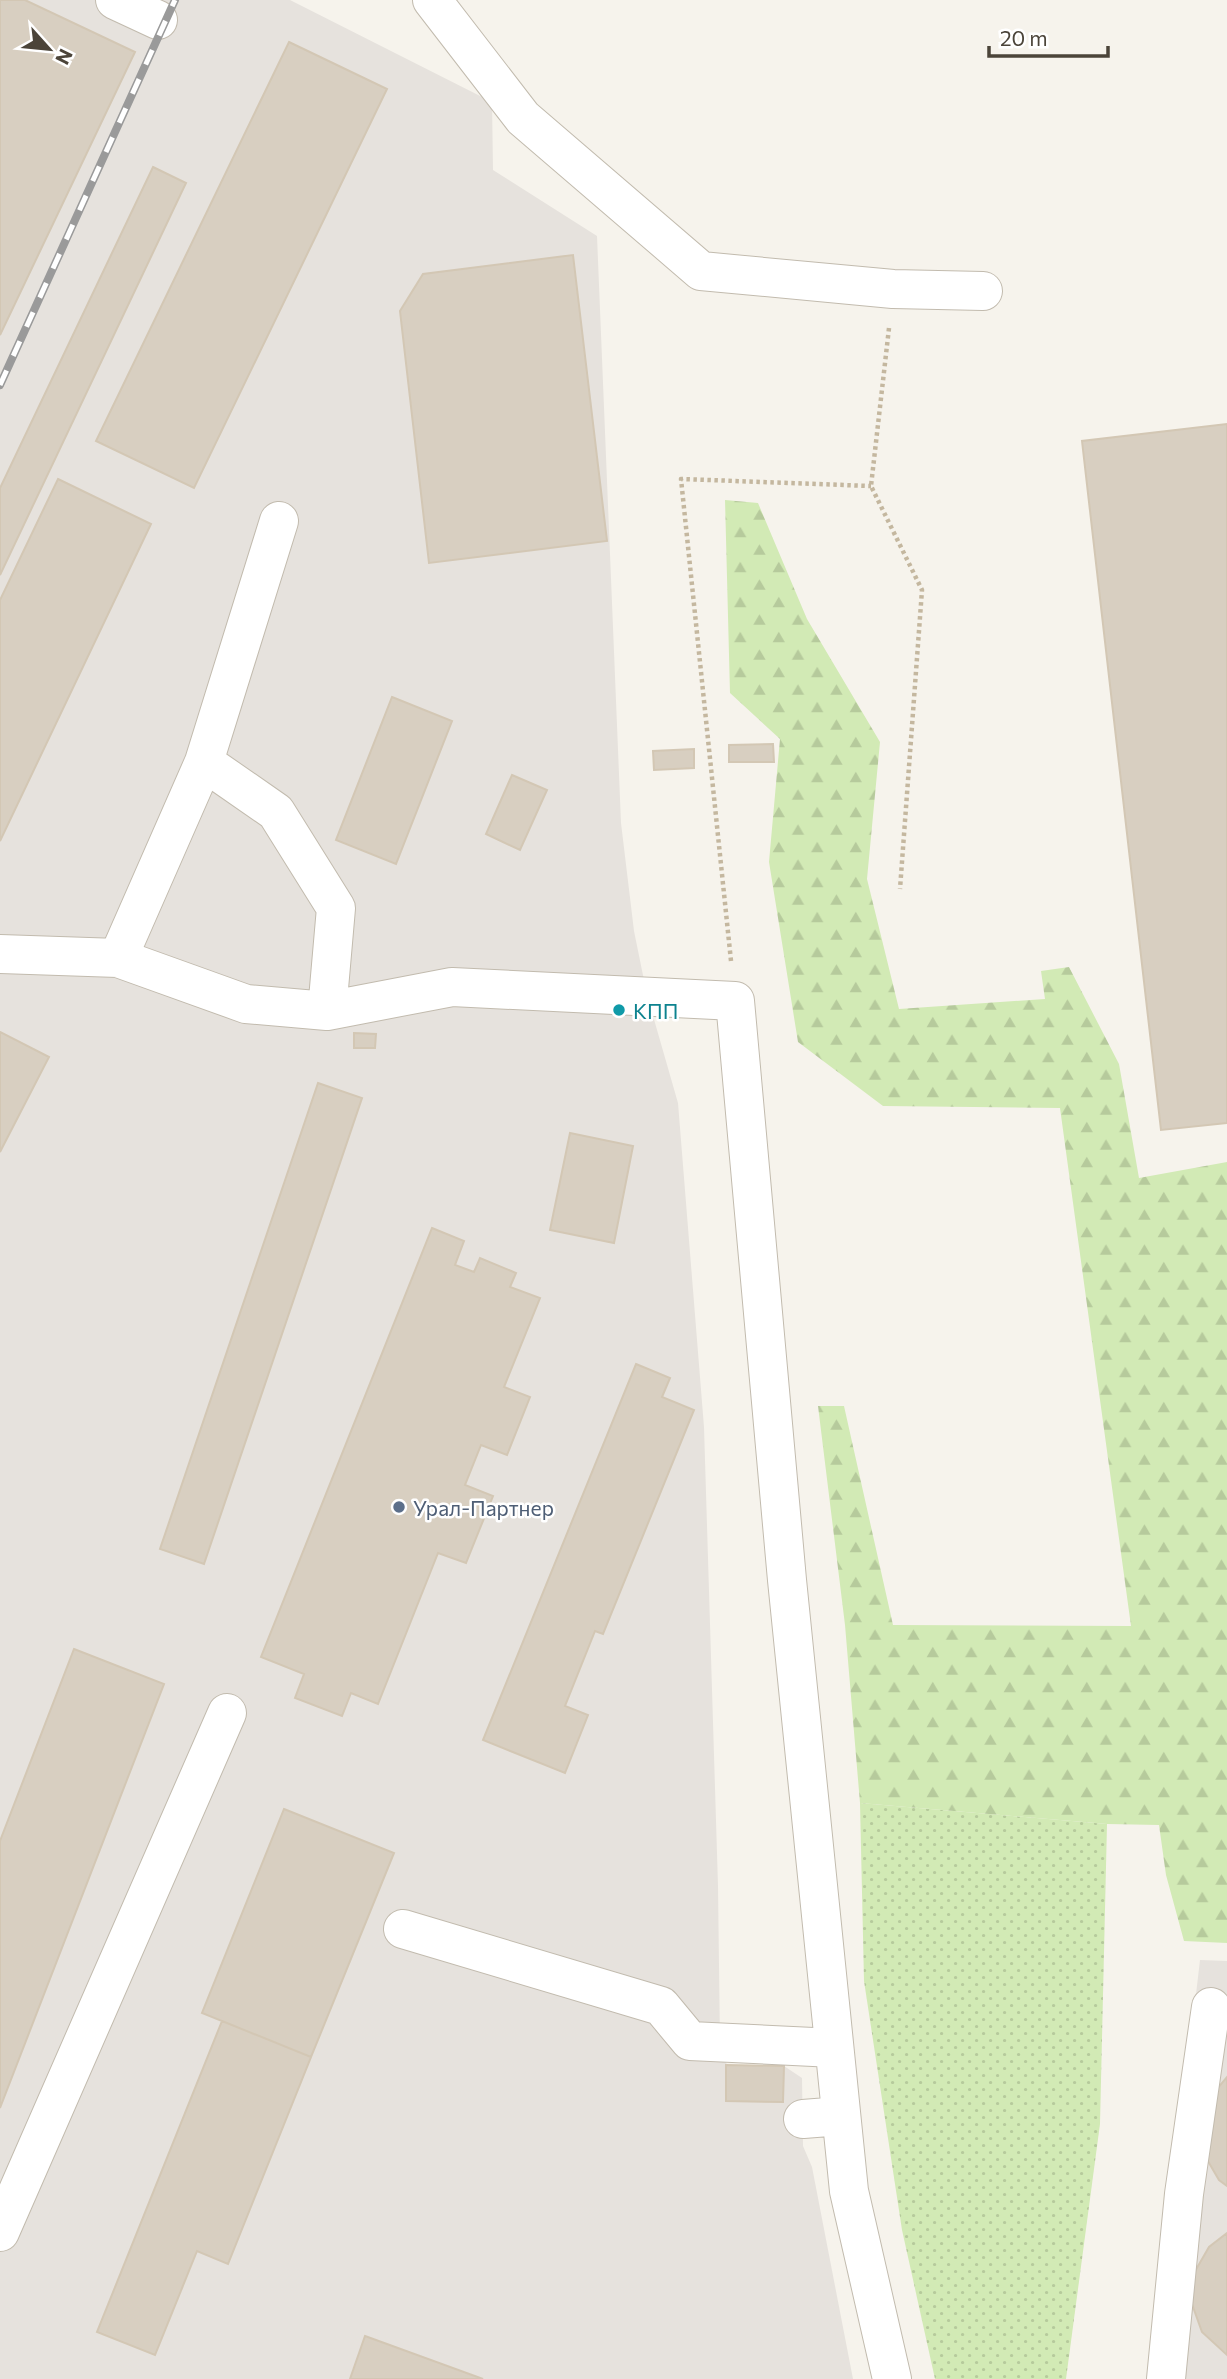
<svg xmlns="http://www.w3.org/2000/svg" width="1227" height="2379" font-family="Commissioner,sans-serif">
  <defs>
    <pattern id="grass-dots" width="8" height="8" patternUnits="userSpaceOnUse" patternTransform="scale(1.75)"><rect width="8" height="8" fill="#d2eab5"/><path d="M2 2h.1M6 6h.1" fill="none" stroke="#b6ca9c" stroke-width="1.8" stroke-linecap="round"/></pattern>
    <pattern id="forest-firs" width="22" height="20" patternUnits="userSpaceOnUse" patternTransform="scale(1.75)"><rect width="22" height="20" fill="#d2eab5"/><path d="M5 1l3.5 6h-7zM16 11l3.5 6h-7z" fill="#b6ca9c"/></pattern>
  </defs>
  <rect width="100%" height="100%" fill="#f6f3ec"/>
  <path fill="#e6e2dd" d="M 0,0 L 290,0 L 492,102 L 493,170 L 597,236 L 621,823 L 634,931 L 647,995 L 678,1103 L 704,1427 L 718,1886 L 720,2044 L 727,2065 L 784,2066 L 802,2078 L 803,2146 L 812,2167 L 853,2379 L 0,2379 Z
    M 1200,1960 L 1227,1961 L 1227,2379 L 1151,2379 Z"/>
  <path fill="url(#grass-dots)" d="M 860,1803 L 1107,1824 L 1100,2124 L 1066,2379 L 935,2379 L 902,2230 L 864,1981 Z"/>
  <path fill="url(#forest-firs)" d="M 725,500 L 758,503 L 807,619 L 880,742 L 867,879 L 899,1009 L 1045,999 L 1041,971 L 1069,967 L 1119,1064 L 1139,1178 L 1227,1162 L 1227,1943 L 1184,1941 L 1166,1875 L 1159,1825 L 1107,1824 L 860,1803 L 845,1625 L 818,1406 L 844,1406 L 893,1625 L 1131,1626 L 1060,1108 L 883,1106 L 798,1042 L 769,862 L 780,739 L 730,693 Z"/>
  <path fill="#d8cfc1" stroke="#d3c7b4" stroke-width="2" d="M 0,0 L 25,0 L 135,52 L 0,335 Z
    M 289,42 L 387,89 L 194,488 L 96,441 Z
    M 153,167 L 186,183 L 0,575 L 0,488 Z
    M 573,255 L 607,541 L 429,563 L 400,311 L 423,274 Z
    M 1227,424 L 1227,1123 L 1161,1130 L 1082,441 Z
    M 58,479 L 151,524 L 0,841 L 0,600 Z
    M 392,697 L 452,721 L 396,864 L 336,840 Z
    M 773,744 L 774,762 L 729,762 L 729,745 Z
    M 694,749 L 694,768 L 654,770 L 653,751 Z
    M 512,775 L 547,790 L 520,850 L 486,834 Z
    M 0,1032 L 49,1057 L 0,1152 Z
    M 354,1033 L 376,1034 L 375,1048 L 354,1048 Z
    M 318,1083 L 362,1098 L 204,1564 L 160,1549 Z
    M 570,1133 L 633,1146 L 614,1243 L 550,1230 Z
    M 432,1228 L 464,1241 L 455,1265 L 474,1272 L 480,1258 L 516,1273 L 510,1287 L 540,1298 L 504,1387 L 530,1397 L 507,1455 L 481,1445 L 465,1485 L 493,1496 L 466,1563 L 438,1553 L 378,1704 L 351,1693 L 342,1716 L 295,1698 L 304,1674 L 261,1657 Z
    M 636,1364 L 670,1378 L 662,1397 L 694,1410 L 603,1634 L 595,1631 L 565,1706 L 588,1715 L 565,1773 L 483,1740 Z
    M 74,1649 L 164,1684 L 0,2108 L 0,1841 Z
    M 284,1809 L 394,1853 L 311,2057 L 202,2013 Z
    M 222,2021 L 311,2057 L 228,2264 L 197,2251 L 155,2355 L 97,2332 Z
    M 726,2065 L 784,2066 L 783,2102 L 726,2101 Z
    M 1227,2077 L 1227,2186 L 1219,2180 L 1205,2156 L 1207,2101 Z
    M 1227,2233 L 1227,2355 L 1202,2332 L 1192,2304 L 1194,2273 L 1209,2247 Z
    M 365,2336 L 483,2379 L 350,2379 Z"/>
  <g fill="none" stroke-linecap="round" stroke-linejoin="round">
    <defs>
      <path id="minor" d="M 115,0 L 158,20
        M 432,0 L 523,118 L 701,271 L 893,289 L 983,291
        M 279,521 L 204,762 L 118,958 L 246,1004 L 327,1011 L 452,987 L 735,1001 L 787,1580 L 849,2191 L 892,2379
        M 204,762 L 276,812 L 336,908 L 327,1011
        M 0,954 L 118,958
        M 403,1929 L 661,2006 L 690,2041 L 834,2048
        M 803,2119 L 841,2116
        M 0,2232 L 227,1713
        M 1166,2379 L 1184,2194 L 1211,2007"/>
    </defs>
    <use href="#minor" stroke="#c2bbae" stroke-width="40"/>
    <path stroke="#c4b79f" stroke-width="4.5" stroke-dasharray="3.5 3.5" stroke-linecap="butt" d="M 889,328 L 871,486 L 922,590 L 900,889
      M 731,961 L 681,479 L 871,486"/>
    <use href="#minor" stroke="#fff" stroke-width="38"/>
    <defs>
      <path id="rail" d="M 0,385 L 175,0"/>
    </defs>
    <use href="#rail" stroke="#9a9a9a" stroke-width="8"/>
    <use href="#rail" stroke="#fff" stroke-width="5" stroke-dasharray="16" stroke-linecap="butt"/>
  </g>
  <circle fill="#0f9aa8" stroke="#fff" stroke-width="2.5" cx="619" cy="1010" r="7"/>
  <circle fill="#5c6f8a" stroke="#fff" stroke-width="2.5" cx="399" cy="1507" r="7"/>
  <g text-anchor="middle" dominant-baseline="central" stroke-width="5" stroke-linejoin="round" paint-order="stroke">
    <g font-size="21" fill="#0d838f" stroke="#fff" text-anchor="start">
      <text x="633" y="1010">КПП</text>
    </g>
    <g font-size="21" fill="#4e5e75" stroke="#fff" text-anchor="start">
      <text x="413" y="1507">Урал-Партнер</text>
    </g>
  </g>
  <g transform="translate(49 49) rotate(117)" stroke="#ffffff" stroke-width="5" paint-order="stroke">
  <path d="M0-5L12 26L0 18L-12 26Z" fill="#4b4439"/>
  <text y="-10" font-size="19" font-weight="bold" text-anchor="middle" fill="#4b4439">N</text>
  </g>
  <path d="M989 46v10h119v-10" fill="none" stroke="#4b4439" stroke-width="3.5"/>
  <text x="1000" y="46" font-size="21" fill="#4b4439" stroke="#ffffff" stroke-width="5" paint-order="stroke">20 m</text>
</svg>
